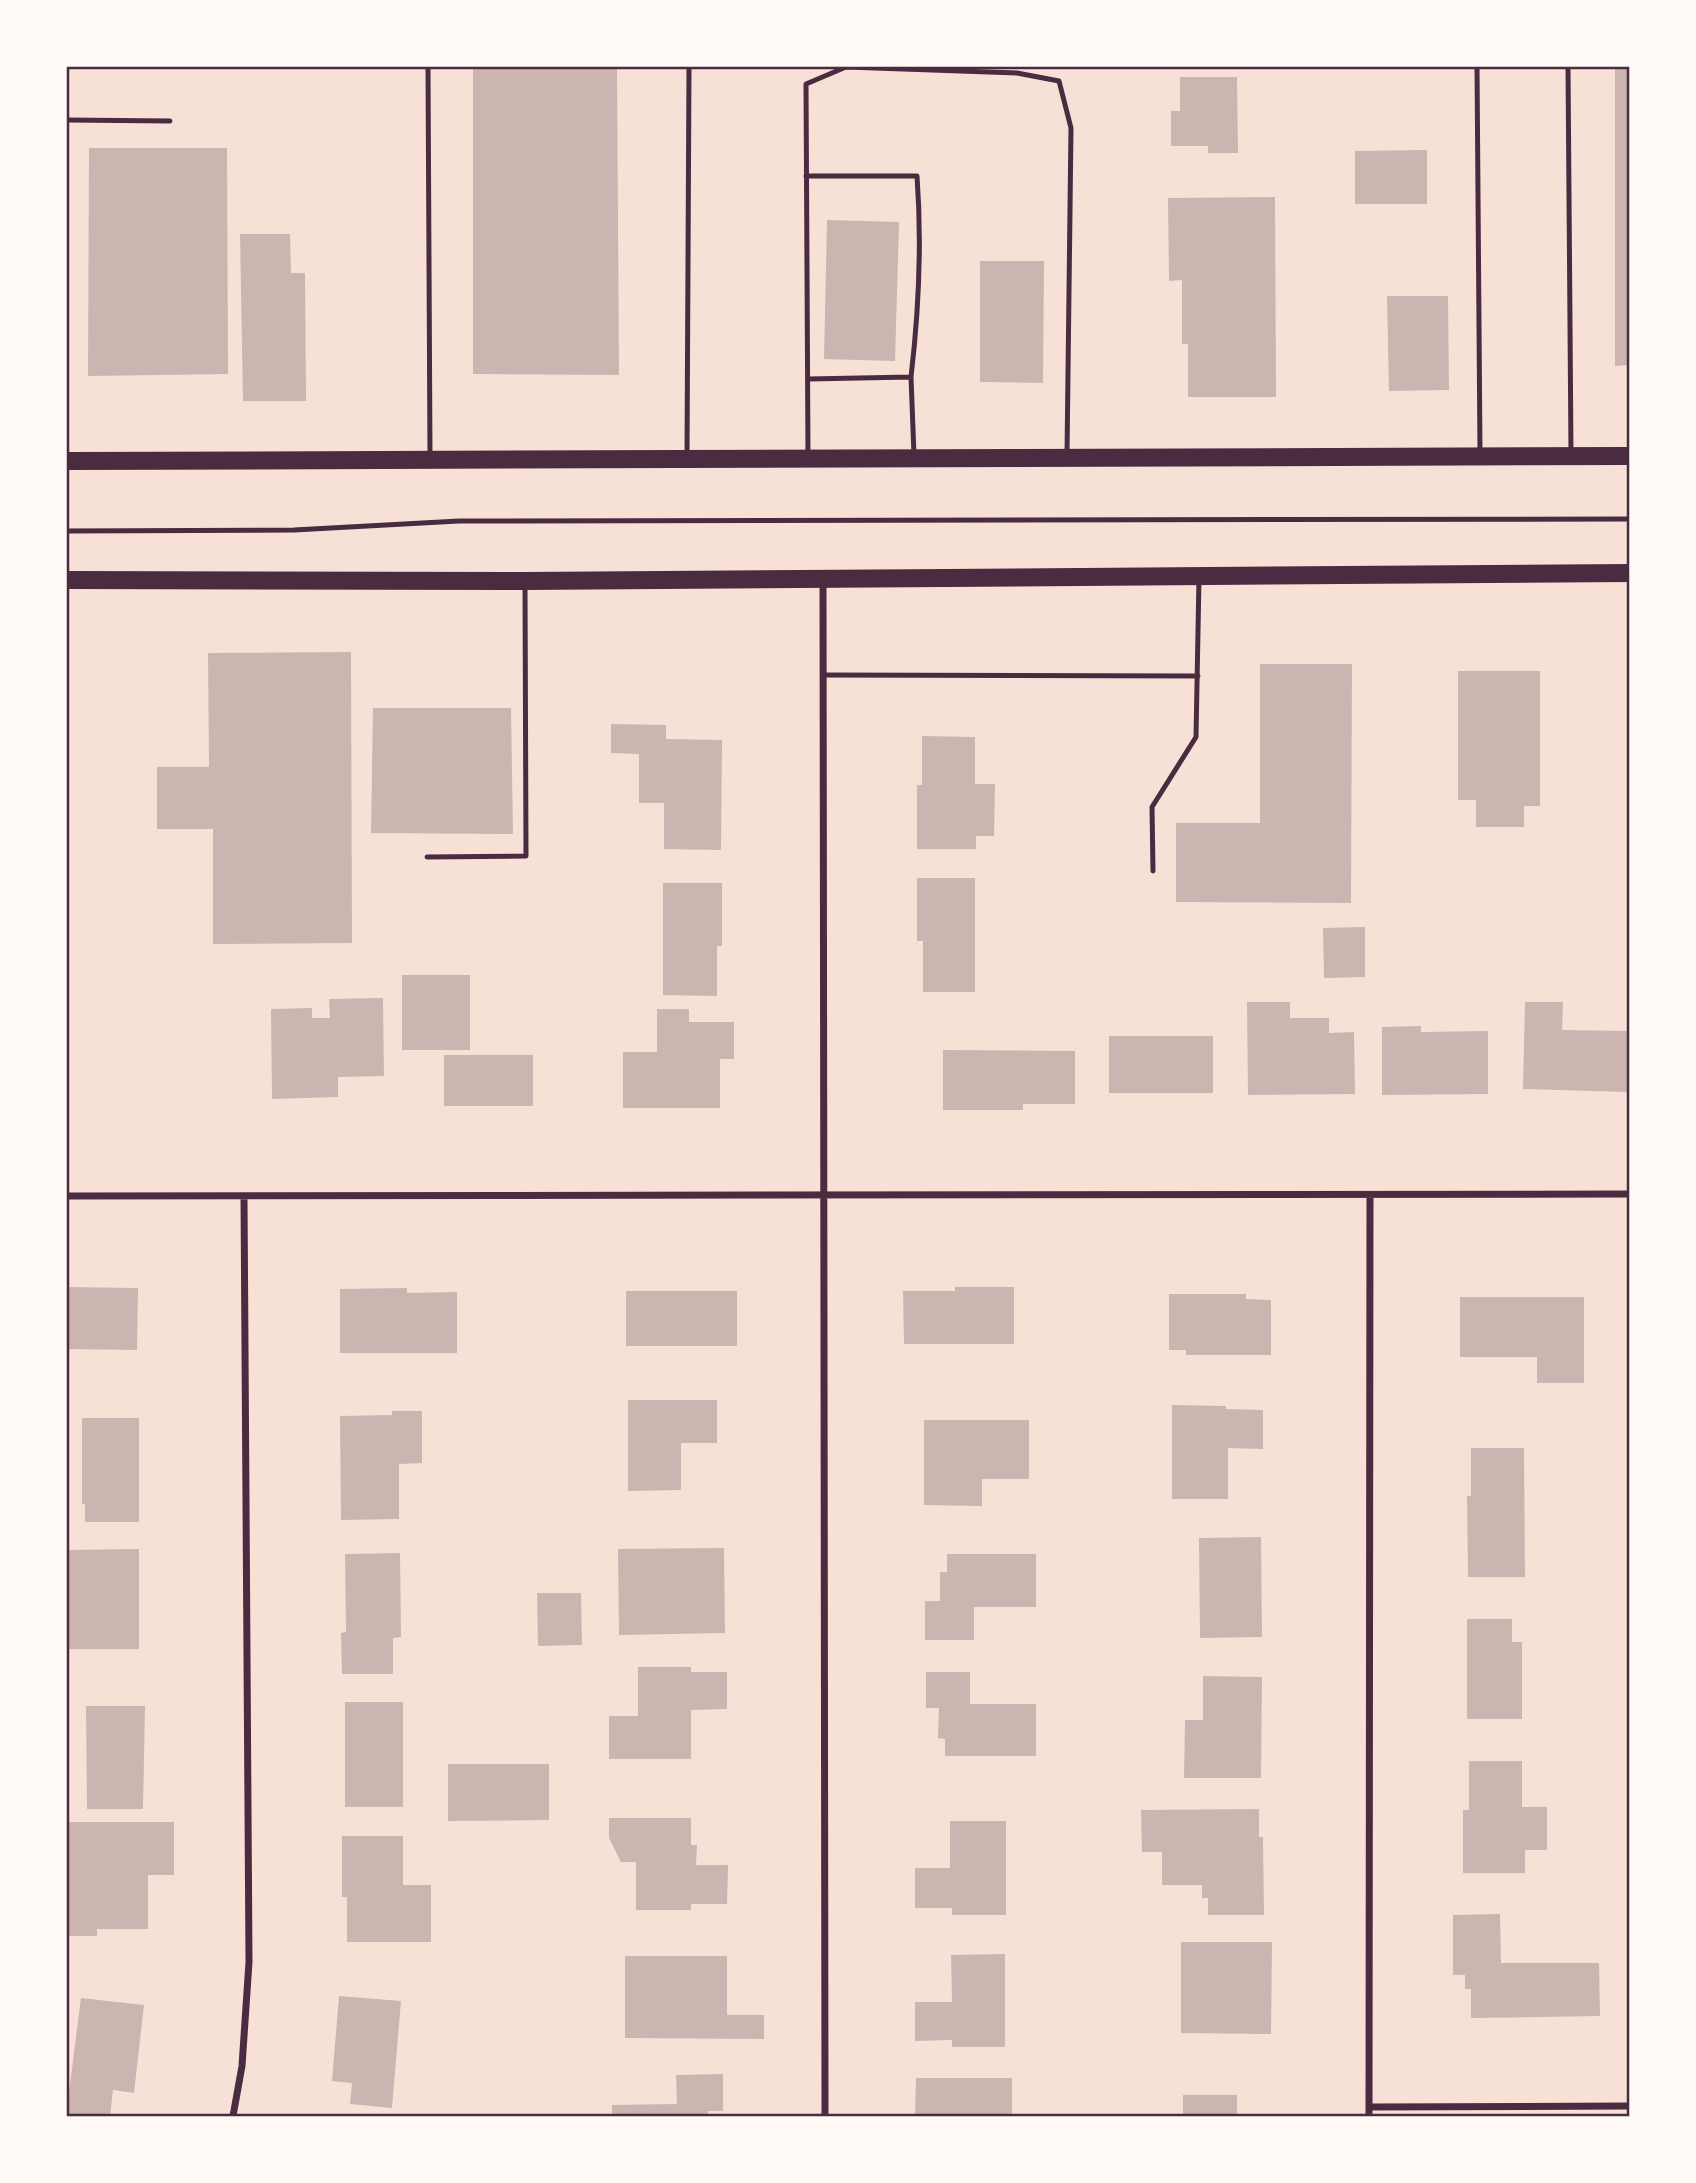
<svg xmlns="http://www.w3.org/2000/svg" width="1696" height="2183" font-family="'Asap Condensed',sans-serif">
  <rect width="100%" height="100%" fill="#f7e1d7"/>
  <path fill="#ccb4b1" d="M 473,66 L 617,66 L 619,375 L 473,374 Z
    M 1615,66 L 1630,66 L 1630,365 L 1615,366 Z
    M 1180,77 L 1237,77 L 1238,153 L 1208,153 L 1208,146 L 1171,146 L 1171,111 L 1180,111 Z
    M 89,148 L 227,148 L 228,374 L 88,376 Z
    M 1427,150 L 1427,204 L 1355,204 L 1355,151 Z
    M 1275,197 L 1276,397 L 1188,397 L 1188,344 L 1182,344 L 1182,280 L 1169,281 L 1168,198 Z
    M 827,220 L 899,222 L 895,361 L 824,359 Z
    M 240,234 L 290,234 L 291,273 L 305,273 L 306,401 L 243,401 Z
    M 980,261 L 1044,261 L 1043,383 L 980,382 Z
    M 1387,296 L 1448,296 L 1449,390 L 1389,391 Z
    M 351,652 L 352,943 L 213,944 L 213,829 L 157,829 L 157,767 L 209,767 L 208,653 Z
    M 1260,664 L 1352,664 L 1351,903 L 1176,902 L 1176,823 L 1260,823 Z
    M 1458,671 L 1540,671 L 1540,806 L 1524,806 L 1524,827 L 1476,827 L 1476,800 L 1458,800 Z
    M 373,708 L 511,708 L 513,834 L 371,833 Z
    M 611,724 L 666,725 L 666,739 L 722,740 L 721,850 L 664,849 L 664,803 L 639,803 L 639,754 L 611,753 Z
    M 922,736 L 975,737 L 975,784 L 995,784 L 994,836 L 976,836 L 976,849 L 917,849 L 917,785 L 922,785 Z
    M 917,878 L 975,878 L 975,992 L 923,992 L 923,941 L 917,941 Z
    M 663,883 L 722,883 L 722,946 L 717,946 L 717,996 L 663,995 Z
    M 1365,927 L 1365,977 L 1324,978 L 1323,928 Z
    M 402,975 L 470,975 L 470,1050 L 402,1050 Z
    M 383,998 L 384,1076 L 338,1077 L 338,1097 L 272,1099 L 271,1009 L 312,1008 L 312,1018 L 330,1018 L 329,999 Z
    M 1247,1002 L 1290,1002 L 1290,1018 L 1329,1018 L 1329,1033 L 1354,1032 L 1355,1094 L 1248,1095 Z
    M 1525,1002 L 1563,1002 L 1562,1030 L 1628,1031 L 1627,1092 L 1523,1089 Z
    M 657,1009 L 689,1009 L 689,1022 L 734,1022 L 734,1059 L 720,1059 L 720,1108 L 623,1108 L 623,1052 L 657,1052 Z
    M 1421,1026 L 1421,1032 L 1488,1031 L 1488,1094 L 1382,1095 L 1382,1027 Z
    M 1109,1036 L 1213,1036 L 1213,1093 L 1109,1093 Z
    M 943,1050 L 1075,1051 L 1075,1104 L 1023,1104 L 1023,1110 L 943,1110 Z
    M 444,1055 L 533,1055 L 533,1106 L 444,1106 Z
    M 66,1287 L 138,1288 L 137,1350 L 66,1349 Z
    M 955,1287 L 1014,1287 L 1014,1344 L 904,1344 L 903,1291 L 955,1291 Z
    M 407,1288 L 407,1293 L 457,1292 L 457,1353 L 340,1353 L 340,1289 Z
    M 626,1291 L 737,1291 L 737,1346 L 626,1346 Z
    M 1169,1294 L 1246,1294 L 1246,1299 L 1271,1300 L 1271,1355 L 1186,1355 L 1186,1350 L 1169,1350 Z
    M 1460,1297 L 1584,1297 L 1584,1383 L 1537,1383 L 1537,1357 L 1460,1357 Z
    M 628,1400 L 717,1400 L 717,1443 L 681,1443 L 681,1490 L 628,1491 Z
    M 1172,1405 L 1226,1406 L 1226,1409 L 1263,1410 L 1263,1449 L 1228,1448 L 1228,1499 L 1172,1499 Z
    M 392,1411 L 422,1411 L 422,1463 L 399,1464 L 399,1519 L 341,1520 L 340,1416 L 392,1415 Z
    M 82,1418 L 139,1418 L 139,1522 L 85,1522 L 85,1504 L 82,1504 Z
    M 924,1420 L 1029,1420 L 1029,1479 L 982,1479 L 982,1506 L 924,1505 Z
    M 1471,1448 L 1524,1448 L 1525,1577 L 1468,1577 L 1467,1496 L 1471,1496 Z
    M 1261,1537 L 1262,1637 L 1200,1638 L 1199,1538 Z
    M 724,1548 L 725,1633 L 619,1635 L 618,1549 Z
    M 139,1549 L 139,1649 L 66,1649 L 66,1550 Z
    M 400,1553 L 401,1637 L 393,1638 L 393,1674 L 342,1674 L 341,1633 L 346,1632 L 345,1554 Z
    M 947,1554 L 1036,1554 L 1036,1607 L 974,1607 L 974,1640 L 925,1640 L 925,1601 L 940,1601 L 940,1572 L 947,1572 Z
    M 537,1593 L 581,1593 L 582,1645 L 538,1646 Z
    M 1467,1619 L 1512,1619 L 1512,1642 L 1522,1642 L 1522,1719 L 1467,1719 Z
    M 638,1667 L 691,1667 L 691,1672 L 727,1672 L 727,1709 L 691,1710 L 691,1759 L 609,1759 L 609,1716 L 638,1716 Z
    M 926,1672 L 970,1672 L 970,1704 L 1036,1704 L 1036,1756 L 945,1756 L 945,1739 L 938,1738 L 939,1708 L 926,1708 Z
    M 1203,1676 L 1262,1677 L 1261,1778 L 1184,1778 L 1185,1720 L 1203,1720 Z
    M 345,1702 L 403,1702 L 403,1807 L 345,1807 Z
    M 86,1706 L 145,1706 L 143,1809 L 87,1809 Z
    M 1469,1761 L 1522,1761 L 1522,1807 L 1547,1807 L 1547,1850 L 1525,1850 L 1525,1873 L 1463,1873 L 1463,1810 L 1469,1810 Z
    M 448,1764 L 549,1764 L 549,1820 L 448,1821 Z
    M 1259,1809 L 1259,1837 L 1263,1837 L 1264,1915 L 1208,1915 L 1208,1898 L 1202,1898 L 1202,1885 L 1162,1885 L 1162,1852 L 1142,1852 L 1141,1810 Z
    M 609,1818 L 691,1818 L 691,1845 L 697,1845 L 696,1865 L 728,1865 L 727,1904 L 691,1904 L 691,1910 L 636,1910 L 636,1862 L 621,1862 L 609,1838 Z
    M 950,1821 L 1006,1821 L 1006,1915 L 952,1915 L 952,1908 L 915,1908 L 915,1868 L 950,1868 Z
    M 66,1822 L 174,1822 L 174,1875 L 148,1875 L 148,1929 L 97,1929 L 97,1936 L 66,1936 Z
    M 342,1836 L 403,1836 L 403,1885 L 431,1885 L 431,1942 L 347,1942 L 347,1897 L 342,1897 Z
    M 1500,1914 L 1501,1963 L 1599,1963 L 1600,2016 L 1471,2018 L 1471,1989 L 1465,1989 L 1465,1975 L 1453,1975 L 1453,1915 Z
    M 1181,1942 L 1272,1942 L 1271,2034 L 1181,2033 Z
    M 1005,1954 L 1005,2047 L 952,2047 L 952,2040 L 915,2041 L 915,2002 L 952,2002 L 951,1955 Z
    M 625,1956 L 727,1956 L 727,2015 L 764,2015 L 764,2039 L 625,2038 Z
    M 339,1996 L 401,2001 L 392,2108 L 350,2104 L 352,2083 L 332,2081 Z
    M 81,1998 L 144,2005 L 134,2093 L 113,2090 L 110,2116 L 66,2116 Z
    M 723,2074 L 723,2111 L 708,2111 L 708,2116 L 612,2116 L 612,2105 L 677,2104 L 676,2075 Z
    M 916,2078 L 1012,2078 L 1012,2116 L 915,2116 Z
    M 1183,2095 L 1237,2095 L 1237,2116 L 1183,2116 Z"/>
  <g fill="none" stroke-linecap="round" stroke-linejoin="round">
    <path stroke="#4a2c40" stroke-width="5" d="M 428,66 L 430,457
      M 1477,66 L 1480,453
      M 1568,66 L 1571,453
      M 66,120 L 170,121
      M 806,176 L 917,176 C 922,244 919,309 911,377
      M 808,379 L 911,377 L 914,455
      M 687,456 L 689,68
      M 808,456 L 806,84 L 846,67 L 1017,73 L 1059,81 L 1071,128 L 1067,455
      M 66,531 L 294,530 L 459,521 L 1630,519
      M 823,675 L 1198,676
      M 427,857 L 526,856 L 525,584
      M 1153,871 L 1152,807 L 1196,737 L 1199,578"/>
    <path stroke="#4a2c40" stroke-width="7" d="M 823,578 L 825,2116
      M 66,1196 L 1630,1194
      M 1369,2107 L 1630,2106
      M 233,2116 L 242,2066 L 249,1962 L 244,1196
      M 1369,2116 L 1370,1195"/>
    <path stroke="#4a2c40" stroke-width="18" d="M 66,461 L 1630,456
      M 66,580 L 525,581 L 1630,573"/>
  </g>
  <rect width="1696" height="2183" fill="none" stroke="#fffaf5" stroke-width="136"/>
  <rect x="68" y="68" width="1560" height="2047" fill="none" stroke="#4a2c40" stroke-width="2.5"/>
</svg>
